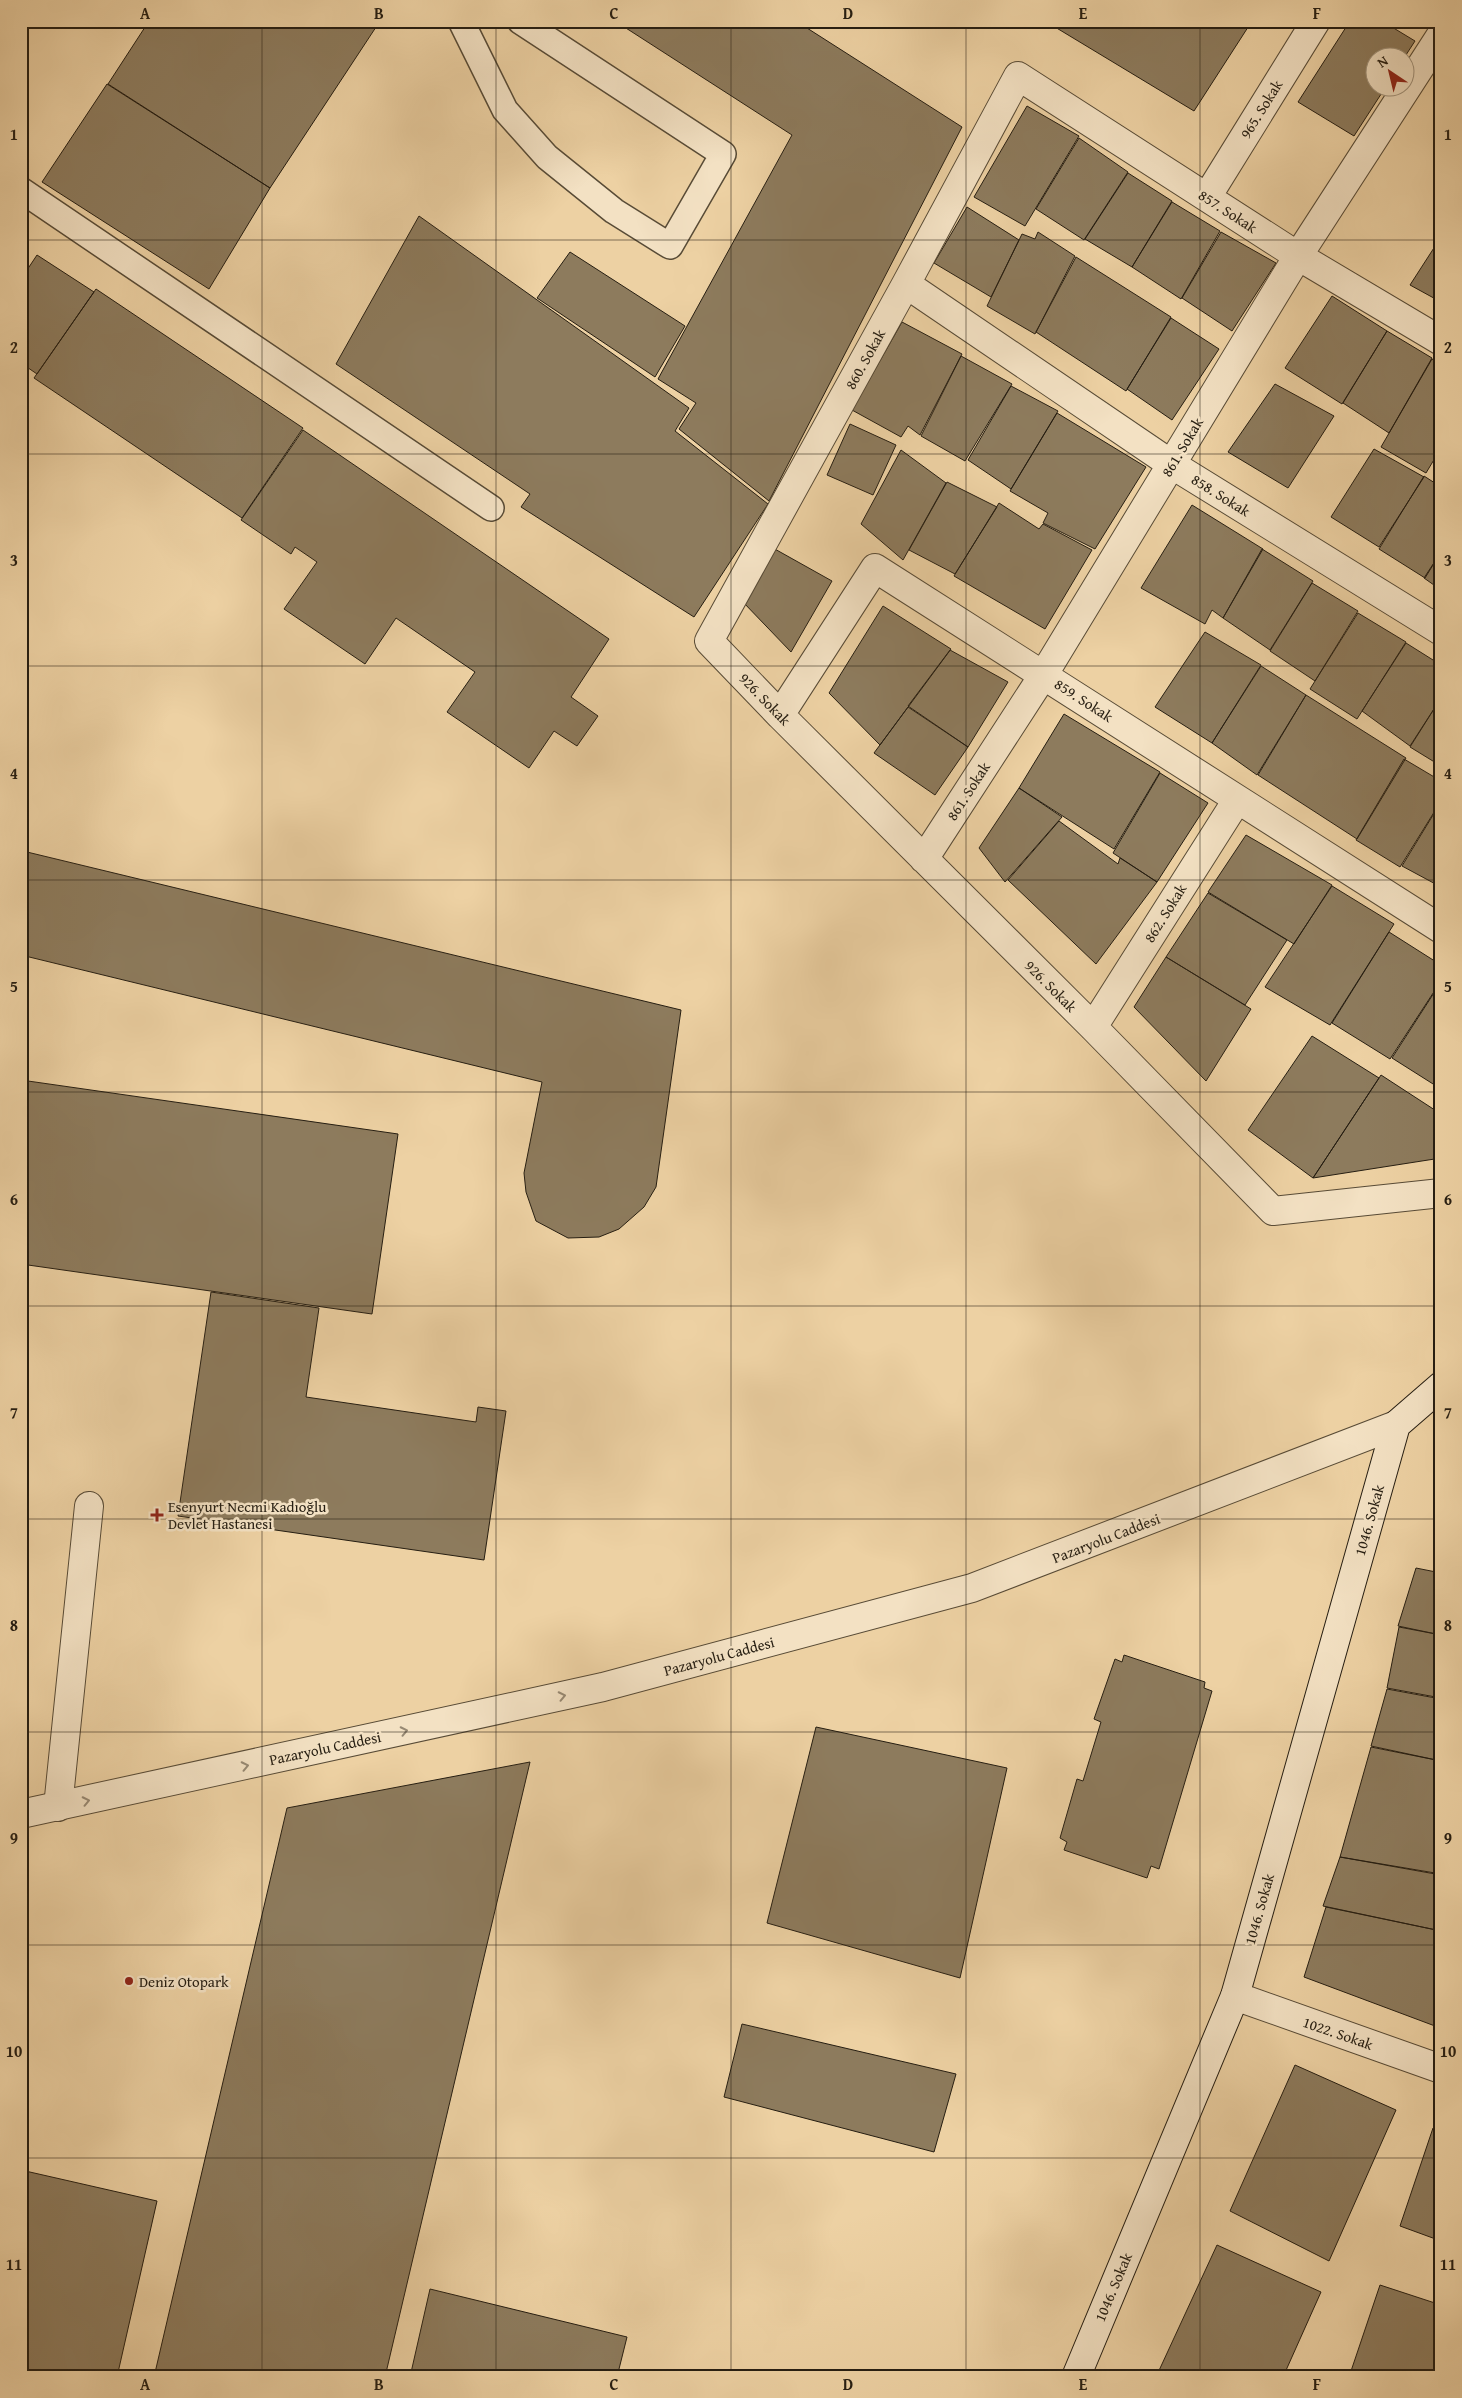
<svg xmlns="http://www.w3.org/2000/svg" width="1462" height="2398" font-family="'Gentium Book Plus',serif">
  <rect width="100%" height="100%" fill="#edd1a3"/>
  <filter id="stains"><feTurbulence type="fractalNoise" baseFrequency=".004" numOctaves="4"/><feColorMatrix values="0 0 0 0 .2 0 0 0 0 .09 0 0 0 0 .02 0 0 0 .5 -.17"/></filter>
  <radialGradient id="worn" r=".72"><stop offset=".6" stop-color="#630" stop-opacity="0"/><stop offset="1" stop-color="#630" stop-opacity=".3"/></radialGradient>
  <path fill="#8d7b5d" stroke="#261e12" d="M 149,21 L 380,21 L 270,188 L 108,84 Z
    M 615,21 L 796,21 L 962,127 L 769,501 L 679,429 L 696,403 L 658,379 L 792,135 Z
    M 1045,21 L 1252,21 L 1194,111 Z
    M 1350,21 L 1382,21 L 1415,41 L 1404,58 L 1374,58 L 1374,88 L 1385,88 L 1354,136 L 1298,102 Z
    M 107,84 L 270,188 L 209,289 L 42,182 Z
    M 1027,106 L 1079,136 L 1025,226 L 974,197 Z
    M 1079,138 L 1128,172 L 1084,240 L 1036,209 Z
    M 1128,173 L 1172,201 L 1132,267 L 1085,239 Z
    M 1172,202 L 1220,231 L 1181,299 L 1132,267 Z
    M 967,207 L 1019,240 L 991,297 L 934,263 Z
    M 419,216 L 689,408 L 675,431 L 768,504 L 694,617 L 521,507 L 530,494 L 336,364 Z
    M 1038,232 L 1075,256 L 1035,334 L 987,306 L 1022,234 L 1035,239 Z
    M 1221,232 L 1276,263 L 1232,331 L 1182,298 Z
    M 1441,237 L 1441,302 L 1410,285 Z
    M 570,252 L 685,326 L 655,377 L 537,298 Z
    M 37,255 L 94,292 L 37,374 L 21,363 L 21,279 Z
    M 1076,257 L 1171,317 L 1126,391 L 1036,332 Z
    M 96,289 L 303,428 L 242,518 L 34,378 Z
    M 1332,296 L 1387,331 L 1342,404 L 1285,368 Z
    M 1171,318 L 1219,349 L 1172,420 L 1127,389 Z
    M 902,322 L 962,354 L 920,435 L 908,426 L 901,437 L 852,410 Z
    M 1387,331 L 1432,358 L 1389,433 L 1343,403 Z
    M 961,356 L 1012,384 L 965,461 L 921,436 Z
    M 1432,359 L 1441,364 L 1441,448 L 1426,473 L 1381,447 Z
    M 1275,384 L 1334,416 L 1288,488 L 1228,452 Z
    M 1011,386 L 1058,411 L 1011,489 L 968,460 Z
    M 1057,413 L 1146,467 L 1095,549 L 1043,523 L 1048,513 L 1010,491 Z
    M 850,424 L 896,445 L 873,495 L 827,475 Z
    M 303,430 L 609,639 L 571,697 L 598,716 L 577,746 L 554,731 L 529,768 L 447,712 L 475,672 L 396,618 L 365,664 L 284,609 L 317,562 L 295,547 L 291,554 L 241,520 Z
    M 1374,449 L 1424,477 L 1379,547 L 1331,517 Z
    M 1441,449 L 1441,464 L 1434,460 Z
    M 901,450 L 946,483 L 903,560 L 861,524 Z
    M 1424,476 L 1441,487 L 1441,552 L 1425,578 L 1379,549 Z
    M 947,482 L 997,507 L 955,574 L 909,550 Z
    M 999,503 L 1039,529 L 1043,524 L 1092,550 L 1045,629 L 954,576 Z
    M 1192,505 L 1263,549 L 1223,618 L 1212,610 L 1205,624 L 1141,588 Z
    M 773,548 L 832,581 L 791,652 L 742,601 Z
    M 1262,549 L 1313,581 L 1270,650 L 1223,618 Z
    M 1441,552 L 1441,590 L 1424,578 Z
    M 1312,583 L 1358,611 L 1315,681 L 1270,651 Z
    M 883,606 L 951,649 L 880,745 L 829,693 Z
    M 1358,613 L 1406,642 L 1357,719 L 1310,689 Z
    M 1205,632 L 1261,665 L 1212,743 L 1155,707 Z
    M 1406,643 L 1441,665 L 1441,698 L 1410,746 L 1362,711 Z
    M 950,650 L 1008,682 L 968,747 L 908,706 Z
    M 1261,666 L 1306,695 L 1257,775 L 1212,743 Z
    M 1306,695 L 1406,758 L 1357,839 L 1258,775 Z
    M 1441,698 L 1441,766 L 1410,747 Z
    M 908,707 L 968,747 L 935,795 L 874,753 Z
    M 1064,714 L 1160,772 L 1114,849 L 1019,788 Z
    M 1404,759 L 1441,781 L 1441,801 L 1400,867 L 1356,840 Z
    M 1160,773 L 1208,803 L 1157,882 L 1113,853 Z
    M 1019,788 L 1062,817 L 1005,882 L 979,848 Z
    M 1441,802 L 1441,887 L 1402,866 Z
    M 1059,821 L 1118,864 L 1120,858 L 1157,882 L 1096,964 L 1008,880 Z
    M 1246,835 L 1332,885 L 1294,944 L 1208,892 Z
    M 27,852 L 681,1010 L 656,1187 L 644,1207 L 619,1229 L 599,1237 L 568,1238 L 536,1221 L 526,1192 L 524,1173 L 542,1082 L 21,955 L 21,879 Z
    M 1332,886 L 1394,924 L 1330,1025 L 1265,987 Z
    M 1208,893 L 1287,940 L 1245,1005 L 1166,957 Z
    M 1389,932 L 1441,965 L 1441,981 L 1390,1059 L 1332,1023 Z
    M 1166,957 L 1251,1009 L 1206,1081 L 1134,1007 Z
    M 1441,982 L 1441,1089 L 1392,1058 Z
    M 1312,1036 L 1379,1078 L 1313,1178 L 1248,1130 Z
    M 1381,1075 L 1441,1114 L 1441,1158 L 1313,1178 Z
    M 21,1080 L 398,1134 L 372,1314 L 21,1264 Z
    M 211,1292 L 319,1308 L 306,1397 L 476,1422 L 478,1407 L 506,1411 L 484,1560 L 178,1516 Z
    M 1416,1568 L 1441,1573 L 1441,1635 L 1398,1626 Z
    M 1399,1627 L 1441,1635 L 1441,1698 L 1387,1688 Z
    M 1124,1655 L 1205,1682 L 1204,1688 L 1212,1691 L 1159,1869 L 1151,1866 L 1147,1878 L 1064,1850 L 1067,1842 L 1060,1838 L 1077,1779 L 1083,1781 L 1101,1722 L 1094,1719 L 1115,1659 L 1122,1662 Z
    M 1387,1689 L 1441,1699 L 1441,1761 L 1371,1746 Z
    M 816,1727 L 1007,1768 L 960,1978 L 767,1923 Z
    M 1371,1747 L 1441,1761 L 1441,1874 L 1340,1857 Z
    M 530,1762 L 385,2377 L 154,2377 L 287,1808 Z
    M 1340,1857 L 1441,1875 L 1441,1931 L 1323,1906 Z
    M 1326,1907 L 1441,1931 L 1441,1971 L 1435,2026 L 1304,1977 Z
    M 742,2024 L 956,2074 L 934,2152 L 724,2097 Z
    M 1295,2065 L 1396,2110 L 1329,2261 L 1230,2211 Z
    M 1433,2128 L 1441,2130 L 1441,2241 L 1400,2226 Z
    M 21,2170 L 157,2201 L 117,2377 L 21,2377 Z
    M 1217,2245 L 1321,2292 L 1283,2377 L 1156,2377 Z
    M 1380,2285 L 1441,2305 L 1441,2377 L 1349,2377 Z
    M 430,2289 L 627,2337 L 617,2377 L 410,2377 Z"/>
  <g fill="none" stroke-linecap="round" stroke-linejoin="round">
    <defs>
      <path id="service" d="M 461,21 L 505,110 L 547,157 L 614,211 L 670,246 L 723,154 L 520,21
        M 21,190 L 491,508"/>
      <path id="minor" d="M 1207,197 L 1316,21
        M 906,284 L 1171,464 L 1441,631
        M 1441,341 L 1298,256 L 1018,76 L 906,284 L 709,641 L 780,715 L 1093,1027 L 1273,1211 L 1441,1193
        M 780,715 L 875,568 L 1441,929
        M 924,859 L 1044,674 L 1298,256 L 1441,35
        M 1093,1027 L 1237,800
        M 58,1807 L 89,1506
        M 1235,1996 L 1441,2069"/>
      <path id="tertiary" d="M 21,1814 L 603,1687 L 972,1588 L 1396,1425"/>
      <path id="secondary" d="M 1076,2377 L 1235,1996 L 1396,1425 L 1441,1386"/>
    </defs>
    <use href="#service" stroke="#584b36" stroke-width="28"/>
    <use href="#minor" stroke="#584b36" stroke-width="30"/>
    <use href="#tertiary" stroke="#584b36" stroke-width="30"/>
    <use href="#secondary" stroke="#261e12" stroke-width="30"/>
    <use href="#service" stroke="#f3e1c3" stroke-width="25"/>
    <use href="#minor" stroke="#f3e1c3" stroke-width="28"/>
    <use href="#tertiary" stroke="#f3e1c3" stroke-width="28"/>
    <use href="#secondary" stroke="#f3e1c3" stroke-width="28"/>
  </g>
  <defs><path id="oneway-chevron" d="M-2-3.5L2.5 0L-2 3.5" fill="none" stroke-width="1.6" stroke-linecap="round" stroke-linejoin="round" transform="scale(1.25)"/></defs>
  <g stroke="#978973">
    <use href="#oneway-chevron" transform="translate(562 1696) rotate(-12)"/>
    <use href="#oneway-chevron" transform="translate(404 1731) rotate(-12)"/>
    <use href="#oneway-chevron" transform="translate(245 1766) rotate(-12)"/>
    <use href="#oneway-chevron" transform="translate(86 1801) rotate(-12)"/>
  </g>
  <path fill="none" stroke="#261e12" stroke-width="1" stroke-opacity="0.55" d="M 262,21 L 262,2377M 496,21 L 496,2377M 731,21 L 731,2377M 966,21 L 966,2377M 1200,21 L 1200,2377M 21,240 L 1441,240M 21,454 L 1441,454M 21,666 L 1441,666M 21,880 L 1441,880M 21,1092 L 1441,1092M 21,1306 L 1441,1306M 21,1519 L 1441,1519M 21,1732 L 1441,1732M 21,1945 L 1441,1945M 21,2158 L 1441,2158"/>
  <g fill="#8f2418" stroke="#f3e1c3" stroke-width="2">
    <path d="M154.5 1507.5h5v5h5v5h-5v5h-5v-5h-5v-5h5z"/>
    <circle cx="129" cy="1981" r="5"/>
  </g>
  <g text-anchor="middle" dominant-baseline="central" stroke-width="5" stroke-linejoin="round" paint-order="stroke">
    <g font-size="15" fill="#261e12" stroke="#f3e1c3">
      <text transform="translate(1261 109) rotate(-58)">965. Sokak</text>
      <text transform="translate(1228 211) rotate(33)">857. Sokak</text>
      <text transform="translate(865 359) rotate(-61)">860. Sokak</text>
      <text transform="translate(1182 447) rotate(-59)">861. Sokak</text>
      <text transform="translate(1221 495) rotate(32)">858. Sokak</text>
      <text transform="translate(765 699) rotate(46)">926. Sokak</text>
      <text transform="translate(1084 700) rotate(33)">859. Sokak</text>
      <text transform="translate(968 791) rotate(-57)">861. Sokak</text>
      <text transform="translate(1165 913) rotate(-58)">862. Sokak</text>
      <text transform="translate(1051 986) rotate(45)">926. Sokak</text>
      <text transform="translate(1369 1520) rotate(-74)">1046. Sokak</text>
      <text transform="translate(1106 1538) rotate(-21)">Pazaryolu Caddesi</text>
      <text transform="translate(719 1656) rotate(-15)">Pazaryolu Caddesi</text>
      <text transform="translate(325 1748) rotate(-12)">Pazaryolu Caddesi</text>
      <text transform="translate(1259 1909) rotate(-74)">1046. Sokak</text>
      <text transform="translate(1338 2033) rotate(19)">1022. Sokak</text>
      <text transform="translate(1113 2287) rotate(-67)">1046. Sokak</text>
    </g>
    <g font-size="15" fill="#261e12" stroke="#f3e1c3" text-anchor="start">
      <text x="168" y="1506">Esenyurt Necmi Kadıoğlu<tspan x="168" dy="17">Devlet Hastanesi</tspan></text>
      <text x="139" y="1981">Deniz Otopark</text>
    </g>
  </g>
  <rect width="1462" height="2398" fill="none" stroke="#edd1a3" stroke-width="55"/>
  <g transform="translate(1390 72) rotate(325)"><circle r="24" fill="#f3e1c3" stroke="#a1937c"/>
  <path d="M0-4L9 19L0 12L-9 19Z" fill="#8f2418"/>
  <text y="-8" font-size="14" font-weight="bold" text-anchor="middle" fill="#261e12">N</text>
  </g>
  <rect x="28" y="28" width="1406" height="2342" fill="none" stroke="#261e12" stroke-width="2"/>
  <g font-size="16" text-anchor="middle" font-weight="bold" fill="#261e12">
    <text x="145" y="19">A</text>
    <text x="379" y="19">B</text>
    <text x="614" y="19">C</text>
    <text x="848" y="19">D</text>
    <text x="1083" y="19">E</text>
    <text x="1317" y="19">F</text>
    <text x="14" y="140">1</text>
    <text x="1448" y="140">1</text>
    <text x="14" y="353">2</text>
    <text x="1448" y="353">2</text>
    <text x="14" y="566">3</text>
    <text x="1448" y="566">3</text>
    <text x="14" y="779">4</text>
    <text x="1448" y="779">4</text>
    <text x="14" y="992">5</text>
    <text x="1448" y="992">5</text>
    <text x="14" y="1205">6</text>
    <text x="1448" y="1205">6</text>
    <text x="14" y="1418">7</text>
    <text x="1448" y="1418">7</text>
    <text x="14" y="1631">8</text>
    <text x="1448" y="1631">8</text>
    <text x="14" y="1844">9</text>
    <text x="1448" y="1844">9</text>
    <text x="14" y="2057">10</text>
    <text x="1448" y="2057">10</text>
    <text x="14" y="2270">11</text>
    <text x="1448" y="2270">11</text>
    <text x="145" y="2390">A</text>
    <text x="379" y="2390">B</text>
    <text x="614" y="2390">C</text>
    <text x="848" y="2390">D</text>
    <text x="1083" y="2390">E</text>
    <text x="1317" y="2390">F</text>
  </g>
  <rect width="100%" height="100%" filter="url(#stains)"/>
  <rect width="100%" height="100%" fill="url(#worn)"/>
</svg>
